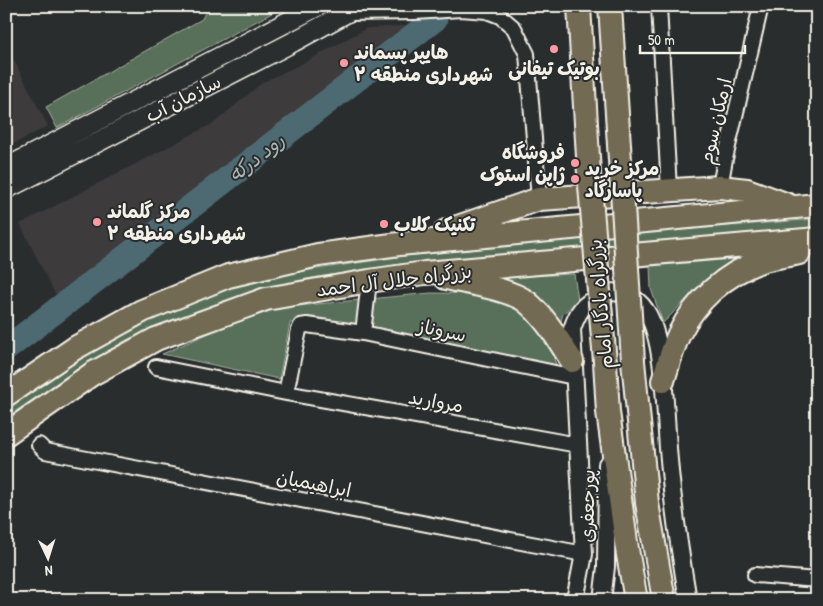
<svg xmlns="http://www.w3.org/2000/svg" width="823" height="606" font-family="'Patrick Hand','Playpen Sans Arabic',sans-serif">
  <rect width="100%" height="100%" fill="#2a2d2e"/>
  <filter id="ink" filterUnits="userSpaceOnUse"><feTurbulence type="fractalNoise" baseFrequency=".02" numOctaves="2"/><feDisplacementMap in="SourceGraphic" scale="10" xChannelSelector="R" yChannelSelector="G"/><feConvolveMatrix kernelMatrix="1 2 1 2 8 2 1 2 1" color-interpolation-filters="sRGB"/></filter>
  <g filter="url(#ink)">
    <path fill="#3e3a3b" d="M 420,25 L 58,300 L 20,224 L 214,123 L 263,82 L 305,62 L 367,28 Z
      M 6,45 L 48,126 L 6,148 Z"/>
    <path fill="#596f5a" stroke="#a6b0a1" d="M 208,6 L 285,6 L 57,128 L 46,107 L 202,19 Z
      M 817,219 L 817,230 L 510,257 L 407,263 L 306,279 L 248,294 L 184,316 L 126,340 L 67,376 L 6,418 L 6,407 L 84,350 L 193,300 L 264,277 L 404,256 L 665,231 Z
      M 758,256 C 747,260 735,262 724,268 C 700,281 683,304 663,323 L 651,289 L 650,265 Z
      M 574,274 L 578,300 L 563,314 L 558,331 L 478,278 Z
      M 431,293 C 478,294 515,290 544,335 C 550,344 553,356 557,367 L 345,323 L 311,320 L 290,323 L 279,379 L 162,354 L 252,314 L 287,307 Z"/>
    <g fill="none" stroke-linecap="round" stroke-linejoin="round">
      <path stroke="#4e6a72" stroke-width="25" d="M 6,349 L 435,19"/>
      <defs>
        <path id="minor" d="M 659,6 L 669,190
          M 347,13 L 415,12 L 461,9 L 487,11 L 500,16 L 514,28 L 527,54 L 539,199
          M 720,187 L 725,159 L 761,6
          M 363,333 L 369,281
          M 156,367 L 286,393 L 578,445
          M 286,393 L 299,330 L 301,326 L 307,325 L 363,333 L 574,377
          M 39,445 L 45,451 L 584,554
          M 755,575 L 817,580"/>
        <path id="tertiary" d="M 575,600 L 584,554 L 572,329 C 578,311 582,305 600,296 C 615,287 637,296 646,311 C 666,341 665,422 669,460 C 673,507 680,553 688,600
          M 602,600 L 606,567 L 607,464"/>
        <path id="secondary" d="M 6,168 L 318,6
          M 6,189 L 293,42 L 359,6"/>
        <path id="trunk" d="M 446,231 L 539,199 L 720,187 L 747,190 L 788,205
          M 446,278 C 468,283 510,289 527,302 C 546,318 559,341 572,361
          M 633,361 L 647,503 L 664,600
          M 605,362 L 608,412 L 627,549 L 636,600
          M 663,381 C 668,365 672,349 679,334 C 696,300 725,274 761,261 C 773,257 786,256 799,253
          M 6,395 L 75,348 L 142,311 L 228,276 L 318,255 L 399,244 L 817,205
          M 6,434 L 92,374 L 156,339 L 266,299 L 369,281 L 425,273 L 817,239"/>
      </defs>
      <use href="#minor" stroke="#f4f1e8" stroke-width="18"/>
      <use href="#tertiary" stroke="#f4f1e8" stroke-width="20"/>
      <use href="#secondary" stroke="#f4f1e8" stroke-width="22"/>
      <use href="#trunk" stroke="#f4f1e8" stroke-width="26"/>
      <use href="#minor" stroke="#2a2d2e" stroke-width="14"/>
      <use href="#tertiary" stroke="#2a2d2e" stroke-width="16"/>
      <use href="#secondary" stroke="#2a2d2e" stroke-width="19"/>
      <use href="#trunk" stroke="#736b52" stroke-width="22"/>
      <defs>
        <path id="trunk-bridge" d="M 579,6 L 589,174 L 605,362
          M 610,6 L 633,361"/>
      </defs>
      <use href="#trunk-bridge" stroke="#f4f1e8" stroke-width="26" stroke-linecap="butt"/>
      <use href="#trunk-bridge" stroke="#736b52" stroke-width="22"/>
    </g>
  </g>
  <g fill="#ff9aa2" stroke="#2a2d2e" stroke-width="2">
    <circle cx="554" cy="49" r="5"/>
    <circle cx="344" cy="63" r="5"/>
    <circle cx="575" cy="163" r="5"/>
    <circle cx="575" cy="179" r="5"/>
    <circle cx="97" cy="222" r="5"/>
    <circle cx="384" cy="224" r="5"/>
  </g>
  <g text-anchor="middle" dominant-baseline="central" stroke-width="4" stroke-linejoin="round" paint-order="stroke">
    <g font-size="19" font-weight="bold" fill="#f4f1e8" stroke="#2a2d2e" text-anchor="start">
      <text x="354" y="52">هایپر پسماند<tspan x="354" dy="22">شهرداری منطقه ۲</tspan></text>
      <text x="554" y="68" text-anchor="middle">بوتیک تیفانی</text>
      <text x="565" y="152" text-anchor="end">فروشگاه<tspan x="565" dy="22">ژاپن استوک</tspan></text>
      <text x="585" y="168">مرکز خرید<tspan x="585" dy="22">پاسارگاد</tspan></text>
      <text x="107" y="211">مرکز گلماند<tspan x="107" dy="22">شهرداری منطقه ۲</tspan></text>
      <text x="394" y="224">تکنیک کلاب</text>
    </g>
    <g font-size="19" fill="#f4f1e8" stroke="#2a2d2e">
      <text transform="translate(183 98) rotate(-27)">سازمان آب</text>
      <text transform="translate(715 121) rotate(-77)">ارمکان سوم</text>
      <text transform="translate(394 280) rotate(-7)">بزرگراه جلال آل احمد</text>
      <text transform="translate(600 304) rotate(-95)">بزرگراه یادگار امام</text>
      <text transform="translate(442 330) rotate(12)">سروناز</text>
      <text transform="translate(436 401) rotate(10)">مروارید</text>
      <text transform="translate(314 483) rotate(11)">ابراهیمیان</text>
      <text transform="translate(587 506) rotate(-89)">پورجعفری</text>
    </g>
    <g font-size="20" font-style="italic" fill="#a9b4b3" stroke="#2a2d2e">
      <text transform="translate(256 157) rotate(-38)">رود درکه</text>
    </g>
  </g>
  <rect width="823" height="606" fill="none" stroke="#2a2d2e" stroke-width="25"/>
  <rect x="12" y="12" width="798" height="581" fill="none" stroke="#f4f1e8" stroke-width="2" filter="url(#ink)"/>
  <g transform="translate(48 558) rotate(176)" stroke="#2a2d2e" stroke-width="4" paint-order="stroke">
  <path d="M0-4L9 19L0 12L-9 19Z" fill="#f4f1e8"/>
  <text y="-8" font-size="14" font-weight="bold" text-anchor="middle" fill="#f4f1e8">N</text>
  </g>
  <path d="M640 45v8h105v-8" fill="none" stroke="#f4f1e8" stroke-width="2.5"/>
  <text x="648" y="45" font-size="15" fill="#f4f1e8" stroke="#2a2d2e" stroke-width="4" paint-order="stroke">50 m</text>
</svg>
